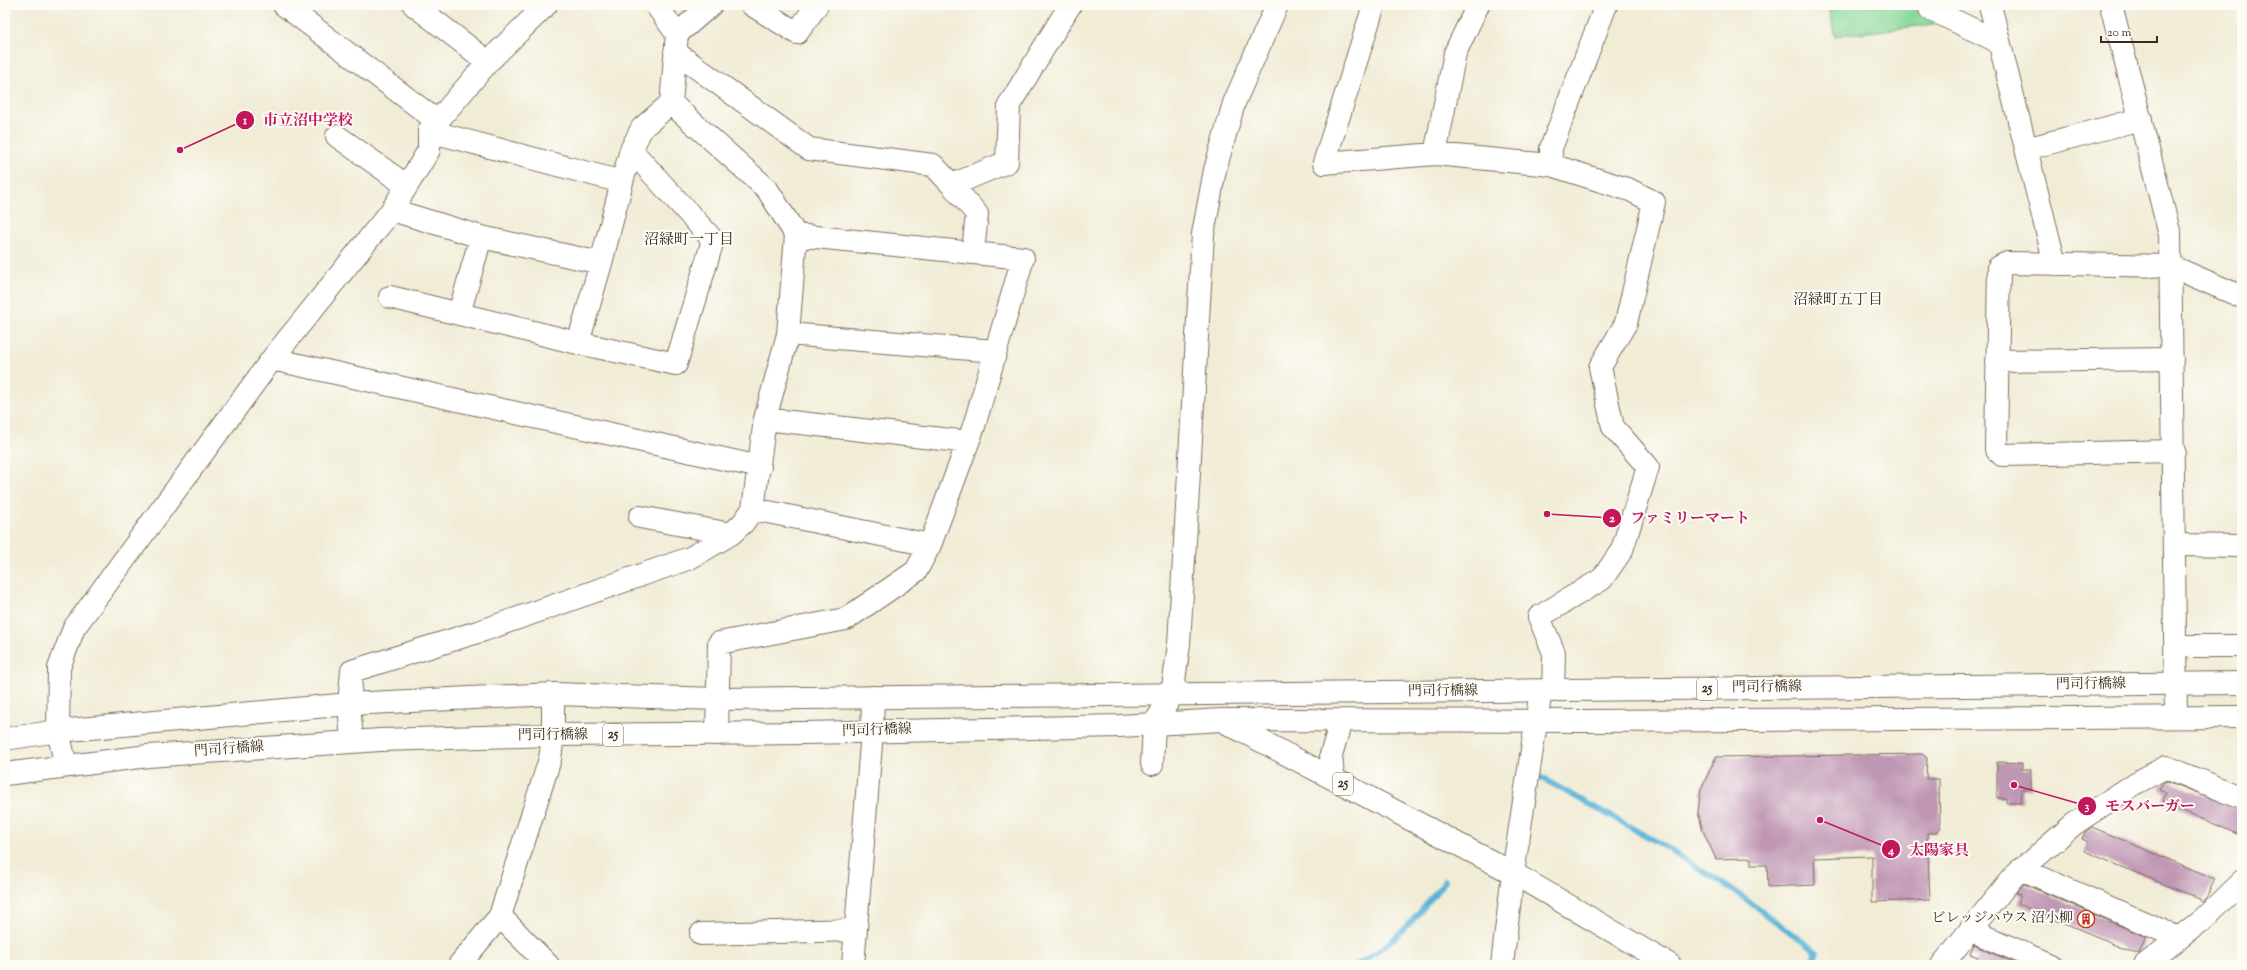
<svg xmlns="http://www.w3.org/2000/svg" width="2247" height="970" font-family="'Sorts Mill Goudy','Noto Serif JP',serif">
  <rect width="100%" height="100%" fill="#fdfcf7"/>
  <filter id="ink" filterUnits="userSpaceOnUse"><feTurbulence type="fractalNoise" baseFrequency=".025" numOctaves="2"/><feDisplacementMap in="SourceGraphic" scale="8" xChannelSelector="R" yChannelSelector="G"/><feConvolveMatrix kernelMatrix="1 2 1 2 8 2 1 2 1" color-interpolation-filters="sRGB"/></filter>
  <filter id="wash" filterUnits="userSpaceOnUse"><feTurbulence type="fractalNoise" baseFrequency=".012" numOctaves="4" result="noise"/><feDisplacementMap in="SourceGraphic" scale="16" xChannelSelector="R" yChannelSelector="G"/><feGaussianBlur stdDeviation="0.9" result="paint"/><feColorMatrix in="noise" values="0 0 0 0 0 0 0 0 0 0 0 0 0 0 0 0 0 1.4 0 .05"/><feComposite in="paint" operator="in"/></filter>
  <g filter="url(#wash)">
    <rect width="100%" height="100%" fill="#f1ecd6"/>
    <path fill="#85d696" stroke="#60805a" d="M 1827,5 L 1930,5 L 1935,24 L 1836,36 Z"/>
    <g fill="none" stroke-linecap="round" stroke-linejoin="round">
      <path stroke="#5ab4d7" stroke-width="5.5" d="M 1538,776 L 1659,843 L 1737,893 L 1817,952 L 1811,965
        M 1356,965 C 1397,942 1417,917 1445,881"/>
    </g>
    <g id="blocks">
      <path fill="#bf96b4" d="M 1922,754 L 1927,758 L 1926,779 L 1939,779 L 1940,828 L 1936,833 L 1927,833 L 1930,900 L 1872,902 L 1872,856 L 1814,858 L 1815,885 L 1768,887 L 1767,865 L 1751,865 L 1751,858 L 1716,859 L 1703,831 L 1698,812 L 1701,789 L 1716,757 Z
        M 1997,762 L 2022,763 L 2022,769 L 2031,769 L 2031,789 L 2022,789 L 2021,803 L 2006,803 L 2006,798 L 1997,798 Z
        M 2167,781 L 2242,810 L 2242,836 L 2163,802 L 2166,793 L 2160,790 L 2163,783 Z
        M 2092,827 L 2215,879 L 2206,898 L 2204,901 L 2084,851 L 2088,842 L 2082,839 L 2085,832 Z
        M 2024,884 L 2146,937 L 2139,954 L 2018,904 L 2021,895 L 2016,893 Z
        M 1974,945 L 2019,965 L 1974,965 L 1978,957 L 1970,954 Z"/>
    </g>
  </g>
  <g filter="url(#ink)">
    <use href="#blocks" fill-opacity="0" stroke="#7b6e5e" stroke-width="1"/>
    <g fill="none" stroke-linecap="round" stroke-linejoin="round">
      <defs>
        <path id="minor" d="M 284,5 L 437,121
          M 414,5 L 488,62
          M 752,5 L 797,33 L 817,5
          M 1374,5 L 1324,163 L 1435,154 L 1551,165 L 1551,148 L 1606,5
          M 1990,5 L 2055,264
          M 1930,9 L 1999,42
          M 677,34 L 711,5
          M 675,52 L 809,149 L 933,165 L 952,185
          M 337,136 L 407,186
          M 2026,149 L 2141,119
          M 631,150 L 642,128 L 671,103
          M 1435,154 L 1455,53 L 1478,5
          M 1551,165 L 1630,190 L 1654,202 L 1626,323 L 1600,367 L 1613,427 L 1648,467 L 1622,550 L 1602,579 L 1539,617 L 1554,653 L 1553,691
          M 392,210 L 481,237 L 601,263 L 578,343 L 676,364 L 713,240 L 631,150 L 622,182 L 429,131
          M 973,252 L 977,214 L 952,185 L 1007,162 L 1009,105 L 1070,5
          M 601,263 L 622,182
          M 390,297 L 578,343
          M 459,314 L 481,237
          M 788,334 L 995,351
          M 272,359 L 760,467
          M 1997,361 L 2172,359
          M 765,419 L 968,442
          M 2174,451 L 2002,455 L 1996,449 L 1999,267 L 2007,263 L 2171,266 L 2242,297
          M 753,509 L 930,545
          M 640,517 L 731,534
          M 2175,545 L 2242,546
          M 2176,646 L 2242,646
          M 717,734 L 719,643 L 846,619 L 916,571 L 930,545 L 974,426 L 1023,258 L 796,235
          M 352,740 L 349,704 L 352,671 L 484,630 L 690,558 L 731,534 L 743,523 L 753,509 L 765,419 L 788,334 L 796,235 L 767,189 L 671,103 L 677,34 L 656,5
          M 66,766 L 58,731 L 59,668 L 74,628 L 272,359 L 392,210 L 429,150 L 429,131 L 488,62 L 546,5
          M 2021,869 L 2179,938
          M 500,916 L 548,965
          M 1970,930 L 2051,965
          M 701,934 L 855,930
          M 459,965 L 500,916 L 550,759 L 553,735 L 553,694
          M 853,965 L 872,732 L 873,697
          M 1502,965 L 1513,873 L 1541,691
          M 1942,965 L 2013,877 L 2074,824 L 2136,783 L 2166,767 L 2242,798
          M 2145,965 L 2202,920 L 2242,881"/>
        <path id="tertiary" d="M 2111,5 L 2170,235 L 2176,717
          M 1152,764 L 1154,724 L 1172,695 L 1179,644 L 1203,234 L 1215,170 L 1234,103 L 1277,5"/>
        <path id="primary" d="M 1225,722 L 1513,873 L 1670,965
          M 5,739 L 58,731 L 349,704 L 553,694 L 718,699 L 2242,683
          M 5,774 L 148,756 L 380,740 L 553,735 L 805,733 L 1120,726 L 1222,720 L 1586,721 L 2242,717
          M 1333,778 L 1331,755 L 1341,721"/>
      </defs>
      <use href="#minor" stroke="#7b6e5e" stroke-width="24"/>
      <use href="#tertiary" stroke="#7b6e5e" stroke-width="24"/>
      <use href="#primary" stroke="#7b6e5e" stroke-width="24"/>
      <use href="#minor" stroke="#fff" stroke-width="22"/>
      <use href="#tertiary" stroke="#fff" stroke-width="22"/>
      <use href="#primary" stroke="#fff" stroke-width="22"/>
    </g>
  </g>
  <defs>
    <symbol id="building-ring" viewBox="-11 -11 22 22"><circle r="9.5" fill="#fdfcf7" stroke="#c8321e" stroke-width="1.5"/><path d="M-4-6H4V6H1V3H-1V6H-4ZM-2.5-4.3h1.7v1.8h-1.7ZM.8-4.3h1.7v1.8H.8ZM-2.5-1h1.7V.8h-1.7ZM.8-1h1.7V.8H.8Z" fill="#c8321e"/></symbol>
  </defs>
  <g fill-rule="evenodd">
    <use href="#building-ring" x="2076" y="909" width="20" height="20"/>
  </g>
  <g text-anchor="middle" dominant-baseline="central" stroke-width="4" stroke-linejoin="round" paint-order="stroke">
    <g fill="#fdfcf7" stroke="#75695f" stroke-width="1">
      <rect x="1697" y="678" width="20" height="22" rx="3"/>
      <rect x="603" y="724" width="20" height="22" rx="3"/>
      <rect x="1333" y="773" width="20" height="22" rx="3"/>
    </g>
    <g font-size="13" font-weight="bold" fill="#3b2a1e">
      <text x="1707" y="689">25</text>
      <text x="613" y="735">25</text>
      <text x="1343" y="784">25</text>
    </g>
    <g font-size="14" fill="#3b2a1e" stroke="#fdfcf7">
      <text transform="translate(2091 685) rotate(-1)">門司行橋線</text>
      <text transform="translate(1767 688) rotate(-1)">門司行橋線</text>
      <text transform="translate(1443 692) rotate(-1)">門司行橋線</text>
      <text transform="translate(877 731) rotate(-2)">門司行橋線</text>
      <text transform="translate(553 736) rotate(-1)">門司行橋線</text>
      <text transform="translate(229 750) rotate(-4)">門司行橋線</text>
    </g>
    <g font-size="14" fill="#3b2a1e" stroke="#fdfcf7" text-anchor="end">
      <text x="2073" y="919">ビレッジハウス 沼小柳</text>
    </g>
    <g font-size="15" fill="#3b2a1e" stroke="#fdfcf7">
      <text x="689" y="240">沼緑町一丁目</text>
      <text x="1838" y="300">沼緑町五丁目</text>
    </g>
  </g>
  <path fill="none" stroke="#c2185b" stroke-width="1.5" d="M180 150L245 120M1547 514L1612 518M2014 785L2087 806M1820 820L1891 849"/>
  <g fill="#c2185b" stroke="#fdfcf7" stroke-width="1.5">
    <circle cx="180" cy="150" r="4"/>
    <circle cx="1547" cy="514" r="4"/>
    <circle cx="2014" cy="785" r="4"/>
    <circle cx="1820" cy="820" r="4"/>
    <circle cx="245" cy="120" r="10"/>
    <circle cx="1612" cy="518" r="10"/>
    <circle cx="2087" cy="806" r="10"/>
    <circle cx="1891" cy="849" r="10"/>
  </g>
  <g font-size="12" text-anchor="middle" font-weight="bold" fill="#fff">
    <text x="245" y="124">1</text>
    <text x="1612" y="522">2</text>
    <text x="2087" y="810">3</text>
    <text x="1891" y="854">4</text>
  </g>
  <g font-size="15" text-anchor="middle" font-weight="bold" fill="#c2185b" stroke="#fdfcf7" stroke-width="4" stroke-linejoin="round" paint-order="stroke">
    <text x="308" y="125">市立沼中学校</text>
    <text x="1690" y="523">ファミリーマート</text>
    <text x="2150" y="811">モスバーガー</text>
    <text x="1939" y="855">太陽家具</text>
  </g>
  <rect width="2247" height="970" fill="none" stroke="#fdfcf7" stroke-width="20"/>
  <path d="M2101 36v6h56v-6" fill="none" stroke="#3b2a1e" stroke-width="2"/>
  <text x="2107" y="36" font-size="12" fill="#3b2a1e" stroke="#fdfcf7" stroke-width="3" paint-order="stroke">20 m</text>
</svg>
